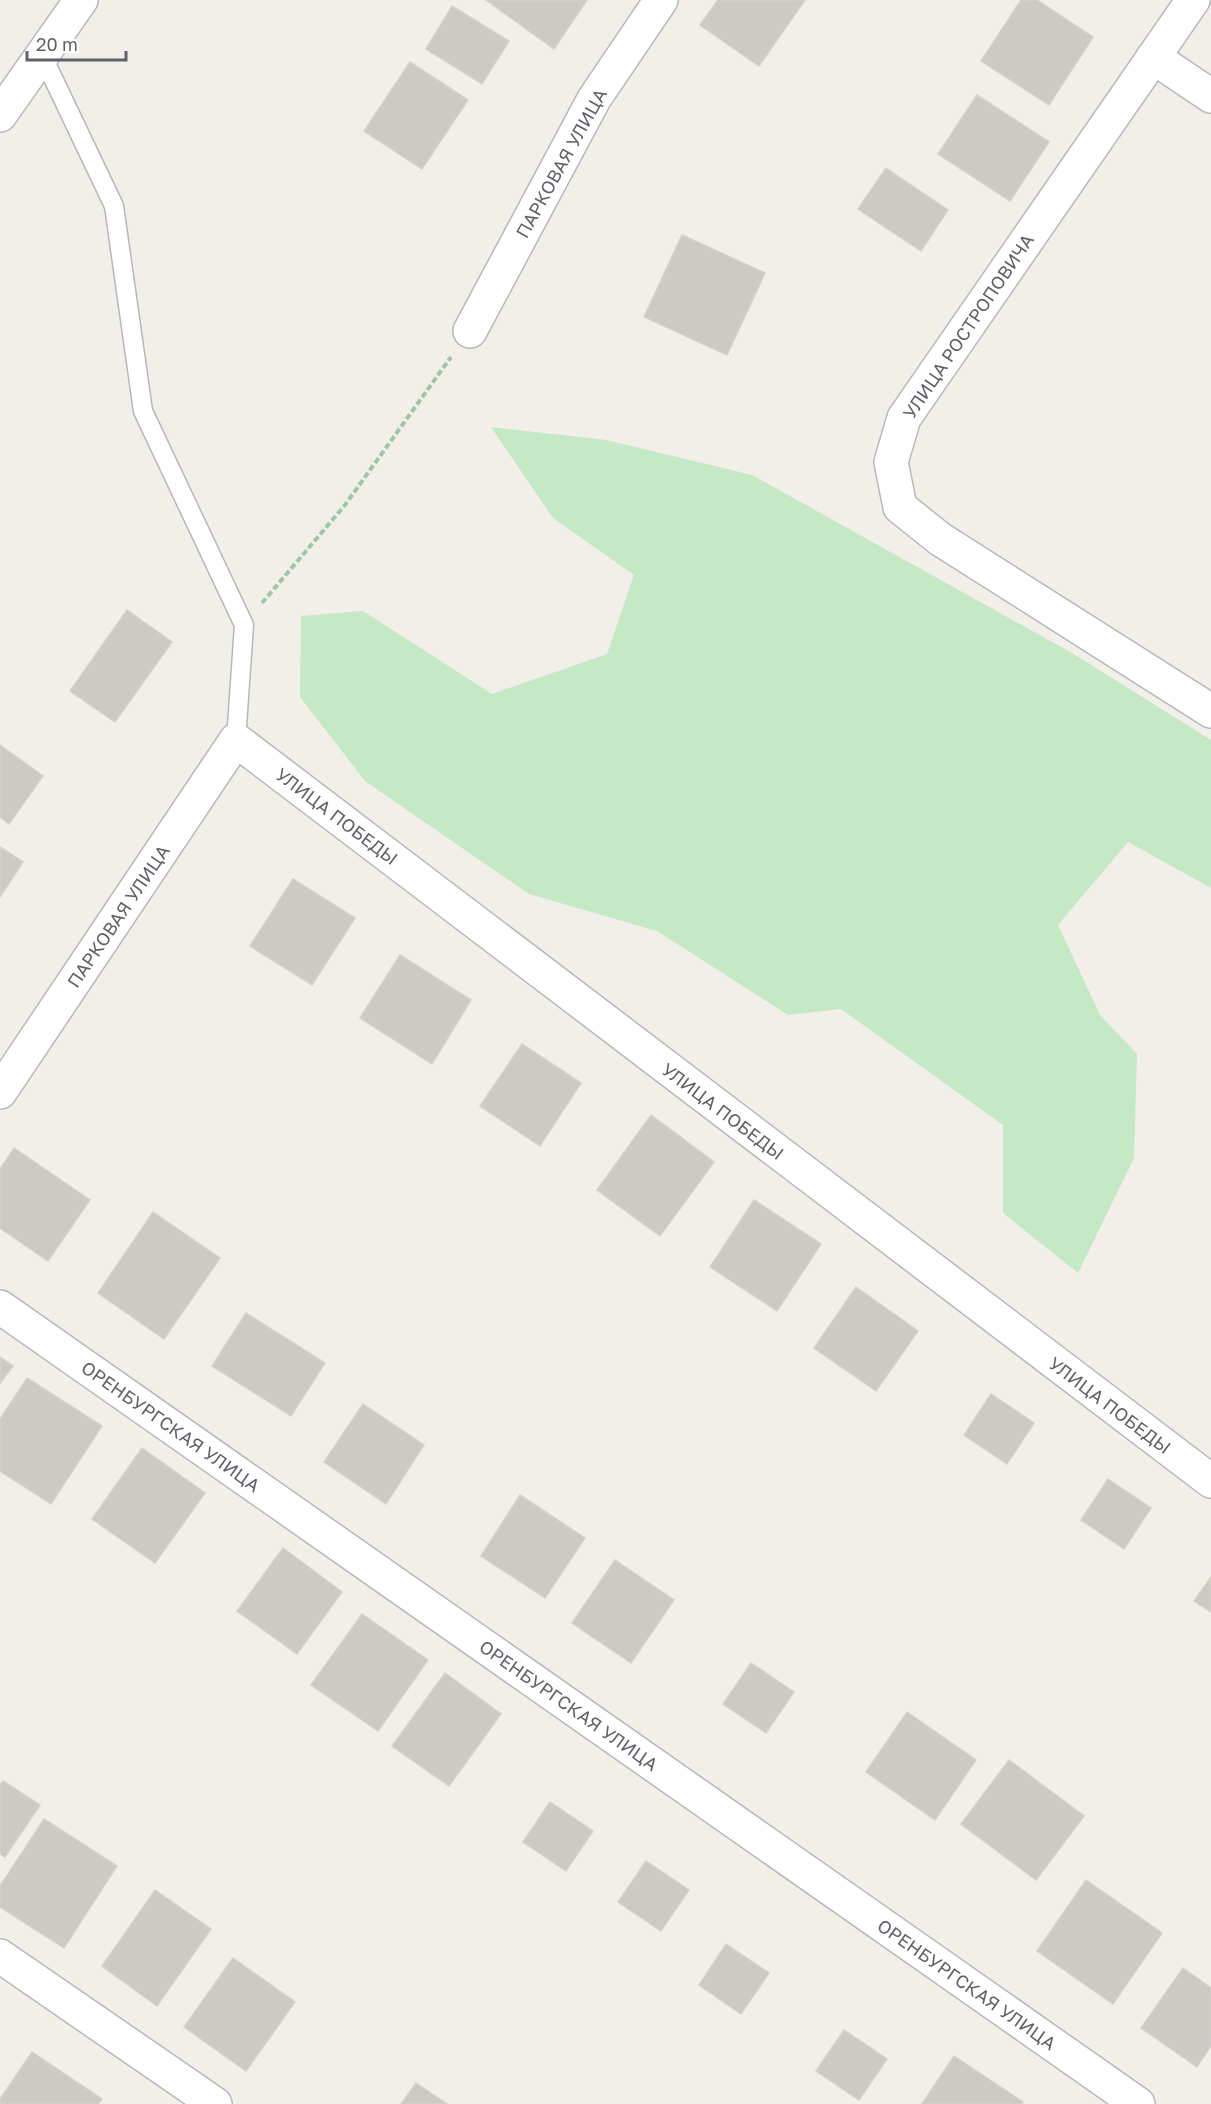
<svg xmlns="http://www.w3.org/2000/svg" width="1211" height="2104" font-family="'Golos Text',sans-serif">
  <rect width="100%" height="100%" fill="#f1efe8"/>
  <path fill="#c5e8c5" d="M 491,427 L 606,440 L 752,475 L 1072,653 L 1211,740 L 1211,888 L 1128,842 L 1058,925 L 1100,1015 L 1137,1054 L 1134,1158 L 1078,1273 L 1003,1213 L 1003,1125 L 841,1009 L 788,1015 L 657,931 L 529,894 L 365,781 L 300,697 L 301,616 L 363,611 L 492,694 L 607,654 L 634,575 L 553,518 Z"/>
  <path fill="#cccac5" stroke="#d6d1c6" stroke-width="1.5" d="M 486,0 L 587,0 L 554,49 Z
    M 718,0 L 805,0 L 759,66 L 700,25 Z
    M 1021,0 L 1037,0 L 1093,37 L 1049,105 L 981,61 Z
    M 452,6 L 509,41 L 482,84 L 426,49 Z
    M 410,62 L 468,100 L 422,169 L 364,131 Z
    M 977,95 L 1049,142 L 1010,201 L 938,154 Z
    M 886,168 L 948,210 L 921,251 L 858,209 Z
    M 682,235 L 765,273 L 727,355 L 644,317 Z
    M 127,610 L 172,642 L 115,722 L 70,691 Z
    M 0,745 L 43,776 L 9,824 L 0,817 Z
    M 0,847 L 23,862 L 0,897 Z
    M 293,879 L 355,918 L 312,985 L 250,946 Z
    M 400,955 L 471,1000 L 432,1064 L 360,1018 Z
    M 522,1044 L 581,1083 L 540,1146 L 480,1106 Z
    M 651,1115 L 714,1162 L 660,1236 L 597,1190 Z
    M 14,1148 L 90,1200 L 48,1261 L 0,1228 L 0,1169 Z
    M 754,1200 L 821,1244 L 777,1311 L 710,1267 Z
    M 153,1212 L 220,1258 L 164,1339 L 98,1293 Z
    M 856,1287 L 918,1331 L 876,1391 L 814,1348 Z
    M 246,1313 L 325,1363 L 291,1416 L 212,1366 Z
    M 0,1357 L 13,1366 L 0,1383 Z
    M 27,1378 L 102,1426 L 51,1504 L 0,1471 L 0,1419 Z
    M 991,1394 L 1034,1423 L 1007,1464 L 964,1435 Z
    M 363,1404 L 424,1445 L 386,1504 L 324,1462 Z
    M 142,1448 L 205,1493 L 155,1563 L 92,1519 Z
    M 1108,1479 L 1151,1508 L 1124,1549 L 1081,1520 Z
    M 520,1495 L 585,1538 L 545,1598 L 481,1556 Z
    M 283,1548 L 342,1592 L 297,1654 L 237,1611 Z
    M 615,1560 L 674,1600 L 631,1663 L 572,1623 Z
    M 1211,1577 L 1211,1612 L 1194,1601 Z
    M 362,1614 L 428,1660 L 378,1731 L 311,1685 Z
    M 751,1663 L 794,1692 L 766,1733 L 723,1704 Z
    M 445,1673 L 501,1714 L 449,1786 L 392,1746 Z
    M 907,1712 L 976,1760 L 935,1820 L 866,1772 Z
    M 1009,1760 L 1084,1816 L 1036,1880 L 961,1824 Z
    M 3,1781 L 40,1805 L 5,1857 L 0,1854 L 0,1785 Z
    M 550,1802 L 593,1831 L 566,1871 L 523,1842 Z
    M 44,1819 L 117,1866 L 64,1948 L 0,1907 L 0,1886 Z
    M 646,1861 L 689,1890 L 661,1931 L 618,1902 Z
    M 1086,1880 L 1162,1933 L 1113,2004 L 1037,1951 Z
    M 155,1890 L 211,1929 L 157,2006 L 102,1966 Z
    M 726,1944 L 769,1973 L 741,2014 L 699,1985 Z
    M 233,1958 L 295,2002 L 246,2071 L 184,2027 Z
    M 1183,1968 L 1211,1988 L 1211,2046 L 1197,2067 L 1141,2028 Z
    M 844,2030 L 887,2059 L 859,2100 L 816,2071 Z
    M 32,2052 L 102,2099 L 98,2104 L 0,2104 L 0,2099 Z
    M 954,2056 L 1023,2102 L 1022,2104 L 922,2104 Z
    M 416,2083 L 447,2104 L 401,2104 Z"/>
  <g fill="none" stroke-linecap="round" stroke-linejoin="round">
    <defs>
      <path id="lane" d="M 42,55 L 114,206 L 143,411 L 244,625 L 236,740"/>
      <path id="street" d="M 1193,0 L 904,418 L 891,462 L 900,507 L 940,539 L 1211,711
        M 1153,57 L 1211,96
        M 0,115 L 81,0
        M 470,331 L 594,99 L 661,0
        M 0,1092 L 236,740 L 1211,1481
        M 0,1307 L 1138,2104
        M 0,1956 L 215,2104"/>
    </defs>
    <use href="#lane" stroke="#b5b8bc" stroke-width="21"/>
    <use href="#street" stroke="#b5b8bc" stroke-width="36"/>
    <path stroke="#9cc7a9" stroke-width="4" stroke-dasharray="6 3" stroke-linecap="butt" d="M 262,603 L 345,505 L 451,357"/>
    <use href="#lane" stroke="#fff" stroke-width="18"/>
    <use href="#street" stroke="#fff" stroke-width="33"/>
  </g>
  <g text-anchor="middle" dominant-baseline="central" stroke-width="4.5" stroke-linejoin="round" paint-order="stroke">
    <g font-size="18" fill="#5f6368" stroke="#fff">
      <text transform="translate(561 163) rotate(-61)">ПАРКОВАЯ УЛИЦА</text>
      <text transform="translate(968 326) rotate(-56)">УЛИЦА РОСТРОПОВИЧА</text>
      <text transform="translate(337 816) rotate(37)">УЛИЦА ПОБЕДЫ</text>
      <text transform="translate(118 916) rotate(-56)">ПАРКОВАЯ УЛИЦА</text>
      <text transform="translate(723 1111) rotate(37)">УЛИЦА ПОБЕДЫ</text>
      <text transform="translate(1110 1405) rotate(37)">УЛИЦА ПОБЕДЫ</text>
      <text transform="translate(171 1426) rotate(35)">ОРЕНБУРГСКАЯ УЛИЦА</text>
      <text transform="translate(569 1705) rotate(35)">ОРЕНБУРГСКАЯ УЛИЦА</text>
      <text transform="translate(967 1984) rotate(35)">ОРЕНБУРГСКАЯ УЛИЦА</text>
    </g>
  </g>
  <path d="M27 51v9h99v-9" fill="none" stroke="#5f6368" stroke-width="3"/>
  <text x="36" y="51" font-size="18" fill="#5f6368" stroke="#ffffff" stroke-width="4.5" paint-order="stroke">20 m</text>
</svg>
